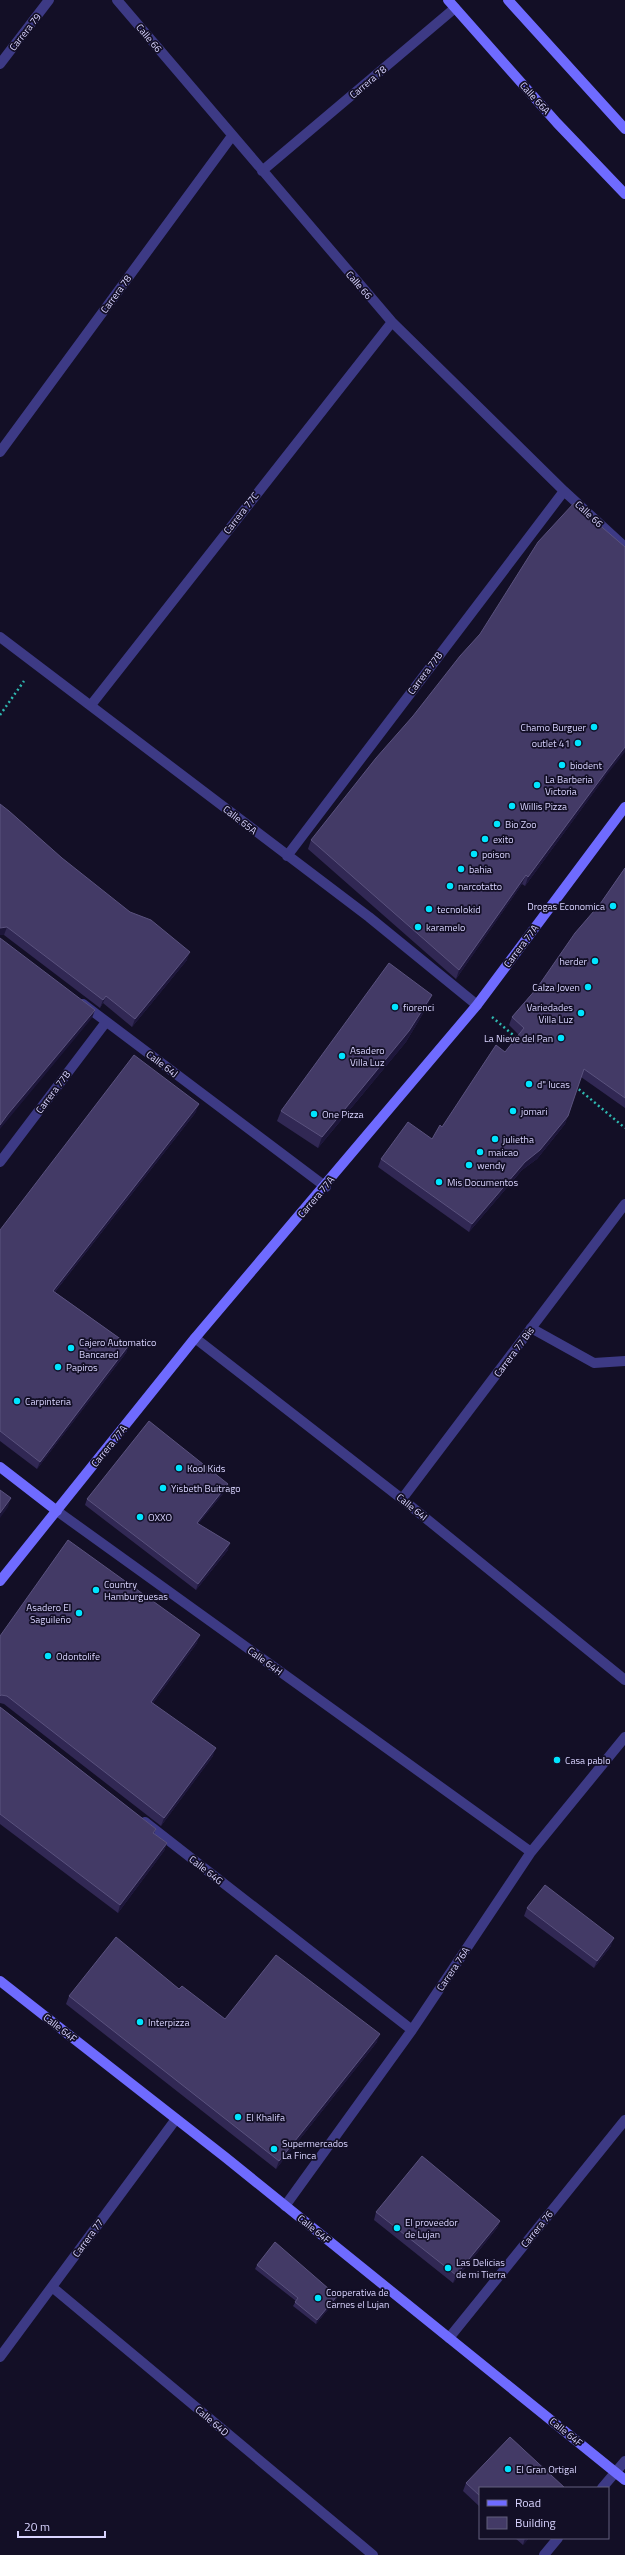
<svg xmlns="http://www.w3.org/2000/svg" width="625" height="2555" font-family="'Titillium Web',sans-serif">
  <rect width="100%" height="100%" fill="#130f26"/>
  <g fill="none" stroke-linecap="round" stroke-linejoin="round">
    <path stroke="#2fb8b0" stroke-width="2.5" stroke-dasharray="2 3" stroke-linecap="butt" d="M 0,715 L 24,681
      M 492,1017 L 519,1040
      M 575,1086 L 625,1128"/>
    <path stroke="#3d3a85" stroke-width="10" d="M 531,1328 L 594,1363 L 625,1361"/>
    <path stroke="#3d3a85" stroke-width="10" d="M 117,0 L 392,322 L 564,491 L 625,547
      M 0,64 L 49,0
      M 262,171 L 455,8
      M 0,452 L 232,136
      M 0,637 L 369,917 L 477,1005
      M 91,705 L 392,322
      M 287,856 L 564,491
      M 83,1004 L 326,1187
      M 0,1162 L 106,1022
      M 195,1338 L 402,1499 L 625,1680
      M 402,1499 L 625,1204
      M 57,1511 L 531,1852
      M 145,1822 L 412,2030
      M 285,2206 L 412,2030 L 531,1852 L 625,1737
      M 52,2287 L 373,2555
      M 449,2338 L 625,2120
      M 0,2357 L 176,2119
      M 602,2488 L 625,2461
      M 544,2555 L 558,2538"/>
    <path stroke="#6f6bff" stroke-width="10" d="M 448,0 L 557,123 L 625,194
      M 508,0 L 625,129
      M 0,1467 L 57,1511
      M 0,1581 L 195,1338 L 477,1005 L 625,807
      M 0,1981 L 225,2157 L 625,2480"/>
  </g>
  <path fill="#312854" d="M 605,777 L 525,886 L 522,884 L 456,979 L 308,849 L 311,840 Z
    M 62,858 L 187,960 L 132,1027 L 103,1003 L 100,1008 L 4,935 L 0,935 Z
    M 625,868 L 625,1108 L 581,1077 L 565,1124 L 537,1159 L 522,1170 L 469,1232 L 378,1167 L 381,1159 L 432,1139 L 442,1127 L 519,1035 L 509,1025 L 512,1017 L 537,988 L 600,904 Z
    M 428,1005 L 406,1042 L 318,1148 L 277,1121 L 281,1111 Z
    M 196,1112 L 55,1292 L 129,1345 L 126,1353 L 37,1469 L 0,1441 L 0,1230 Z
    M 226,1490 L 198,1524 L 228,1550 L 196,1590 L 85,1505 L 87,1499 Z
    M 0,1636 L 197,1643 L 153,1703 L 213,1756 L 161,1826 L 4,1704 L 0,1703 Z
    M 0,1707 L 156,1829 L 154,1834 L 167,1843 L 164,1851 L 118,1913 L 0,1824 Z
    M 527,1908 L 611,1946 L 594,1968 L 524,1916 Z
    M 179,1989 L 225,2019 L 377,2042 L 276,2169 L 66,2004 L 69,1996 Z
    M 376,2212 L 500,2221 L 497,2228 L 453,2283 L 374,2220 Z
    M 257,2265 L 337,2296 L 336,2300 L 316,2324 L 293,2306 L 296,2301 L 255,2269 Z
    M 466,2483 L 480,2488 L 480,2507 L 463,2491 Z
    M 515,2538 L 529,2538 L 523,2545 Z"/>
  <path fill="#1d163a" d="M 625,747 L 625,752 L 605,777 L 525,886 L 528,877 L 608,769 Z
    M 526,875 L 522,884 L 456,979 L 459,970 Z
    M 7,927 L 4,935 L 0,935 L 0,928 Z
    M 190,952 L 187,960 L 132,1027 L 135,1019 Z
    M 432,995 L 428,1005 L 406,1042 L 318,1148 L 322,1137 Z
    M 106,996 L 103,1003 L 100,1008 L 103,1000 Z
    M 95,1010 L 92,1018 L 0,1129 L 0,1125 L 8,1114 Z
    M 199,1104 L 196,1112 L 50,1298 L 53,1291 Z
    M 568,1116 L 565,1124 L 537,1159 L 522,1170 L 469,1232 L 472,1224 L 525,1162 Z
    M 129,1345 L 126,1353 L 37,1469 L 40,1462 Z
    M 228,1484 L 226,1490 L 194,1529 L 197,1523 Z
    M 11,1498 L 8,1507 L 0,1518 L 0,1513 Z
    M 230,1543 L 228,1550 L 196,1590 L 198,1584 Z
    M 200,1635 L 197,1643 L 148,1710 L 151,1702 Z
    M 216,1748 L 213,1756 L 161,1826 L 164,1818 Z
    M 167,1843 L 164,1851 L 118,1913 L 120,1905 Z
    M 614,1938 L 611,1946 L 594,1968 L 597,1961 Z
    M 380,2034 L 377,2042 L 276,2169 L 279,2161 Z
    M 500,2221 L 497,2228 L 453,2283 L 456,2275 Z
    M 337,2296 L 336,2300 L 316,2324 L 317,2320 Z
    M 525,2538 L 529,2538 L 523,2545 Z"/>
  <path fill="#433a66" stroke="#5a527e" d="M 574,503 L 625,547 L 625,747 L 608,769 L 528,877 L 526,875 L 459,970 L 311,840 L 376,758 L 413,716 L 460,656 L 480,634 L 538,542 Z
    M 0,804 L 9,811 L 62,858 L 130,912 L 151,920 L 190,952 L 135,1019 L 106,996 L 103,1000 L 7,927 L 0,928 Z
    M 625,868 L 625,1098 L 584,1069 L 568,1116 L 540,1150 L 525,1162 L 472,1224 L 381,1159 L 408,1122 L 432,1139 L 440,1125 L 442,1127 L 496,1045 L 505,1052 L 524,1028 L 512,1017 L 537,988 L 575,933 L 600,904 Z
    M 0,938 L 95,1010 L 8,1114 L 0,1125 Z
    M 389,963 L 432,995 L 409,1031 L 322,1137 L 281,1111 Z
    M 134,1055 L 199,1104 L 53,1291 L 129,1345 L 40,1462 L 0,1431 L 0,1230 Z
    M 149,1421 L 228,1484 L 197,1523 L 230,1543 L 198,1584 L 87,1499 Z
    M 0,1490 L 11,1498 L 0,1513 Z
    M 68,1540 L 200,1635 L 151,1702 L 216,1748 L 164,1818 L 7,1696 L 1,1695 L 0,1696 L 0,1636 Z
    M 0,1707 L 156,1829 L 153,1833 L 167,1843 L 120,1905 L 0,1814 Z
    M 545,1885 L 614,1938 L 597,1961 L 527,1908 Z
    M 116,1937 L 179,1989 L 182,1986 L 225,2019 L 276,1955 L 380,2034 L 279,2161 L 69,1996 Z
    M 422,2156 L 500,2221 L 456,2275 L 376,2212 Z
    M 275,2242 L 337,2296 L 317,2320 L 295,2302 L 298,2298 L 257,2265 Z
    M 510,2437 L 565,2488 L 480,2488 L 480,2496 L 466,2483 Z"/>
  <g fill="#00e5ff" stroke="#130f26" stroke-width="1.5">
    <circle cx="594" cy="727" r="4"/>
    <circle cx="578" cy="743" r="4"/>
    <circle cx="562" cy="765" r="4"/>
    <circle cx="537" cy="785" r="4"/>
    <circle cx="512" cy="806" r="4"/>
    <circle cx="497" cy="824" r="4"/>
    <circle cx="485" cy="839" r="4"/>
    <circle cx="474" cy="854" r="4"/>
    <circle cx="461" cy="869" r="4"/>
    <circle cx="450" cy="886" r="4"/>
    <circle cx="613" cy="906" r="4"/>
    <circle cx="429" cy="909" r="4"/>
    <circle cx="418" cy="927" r="4"/>
    <circle cx="595" cy="961" r="4"/>
    <circle cx="588" cy="987" r="4"/>
    <circle cx="395" cy="1007" r="4"/>
    <circle cx="581" cy="1013" r="4"/>
    <circle cx="561" cy="1038" r="4"/>
    <circle cx="342" cy="1056" r="4"/>
    <circle cx="529" cy="1084" r="4"/>
    <circle cx="513" cy="1111" r="4"/>
    <circle cx="314" cy="1114" r="4"/>
    <circle cx="495" cy="1139" r="4"/>
    <circle cx="480" cy="1152" r="4"/>
    <circle cx="469" cy="1165" r="4"/>
    <circle cx="439" cy="1182" r="4"/>
    <circle cx="71" cy="1348" r="4"/>
    <circle cx="58" cy="1367" r="4"/>
    <circle cx="17" cy="1401" r="4"/>
    <circle cx="179" cy="1468" r="4"/>
    <circle cx="163" cy="1488" r="4"/>
    <circle cx="140" cy="1517" r="4"/>
    <circle cx="96" cy="1590" r="4"/>
    <circle cx="79" cy="1613" r="4"/>
    <circle cx="48" cy="1656" r="4"/>
    <circle cx="557" cy="1760" r="4"/>
    <circle cx="140" cy="2022" r="4"/>
    <circle cx="238" cy="2117" r="4"/>
    <circle cx="274" cy="2149" r="4"/>
    <circle cx="397" cy="2228" r="4"/>
    <circle cx="448" cy="2268" r="4"/>
    <circle cx="318" cy="2298" r="4"/>
    <circle cx="508" cy="2469" r="4"/>
  </g>
  <g text-anchor="middle" dominant-baseline="central" stroke-width="3.5" stroke-linejoin="round" paint-order="stroke">
    <g font-size="10" fill="#d9d4ff" stroke="#130f26">
      <text transform="translate(25 32) rotate(-52)">Carrera 79</text>
      <text transform="translate(149 38) rotate(50)">Calle 66</text>
      <text transform="translate(368 82) rotate(-40)">Carrera 78</text>
      <text transform="translate(535 98) rotate(48)">Calle 66A</text>
      <text transform="translate(359 285) rotate(49)">Calle 66</text>
      <text transform="translate(116 294) rotate(-54)">Carrera 78</text>
      <text transform="translate(241 513) rotate(-52)">Carrera 77C</text>
      <text transform="translate(589 514) rotate(43)">Calle 66</text>
      <text transform="translate(425 673) rotate(-53)">Carrera 77B</text>
      <text transform="translate(240 820) rotate(38)">Calle 65A</text>
      <text transform="translate(521 946) rotate(-53)">Carrera 77A</text>
      <text transform="translate(162 1064) rotate(37)">Calle 64J</text>
      <text transform="translate(53 1092) rotate(-53)">Carrera 77B</text>
      <text transform="translate(316 1197) rotate(-50)">Carrera 77A</text>
      <text transform="translate(514 1352) rotate(-53)">Carrera 77 Bis</text>
      <text transform="translate(109 1446) rotate(-51)">Carrera 77A</text>
      <text transform="translate(412 1507) rotate(39)">Calle 64I</text>
      <text transform="translate(265 1661) rotate(36)">Calle 64H</text>
      <text transform="translate(206 1870) rotate(38)">Calle 64G</text>
      <text transform="translate(453 1969) rotate(-56)">Carrera 76A</text>
      <text transform="translate(60 2028) rotate(38)">Calle 64F</text>
      <text transform="translate(314 2229) rotate(39)">Calle 64F</text>
      <text transform="translate(537 2229) rotate(-51)">Carrera 76</text>
      <text transform="translate(88 2238) rotate(-54)">Carrera 77</text>
      <text transform="translate(212 2421) rotate(40)">Calle 64D</text>
      <text transform="translate(566 2432) rotate(39)">Calle 64F</text>
    </g>
    <g font-size="10" fill="#d9d4ff" stroke="#130f26" text-anchor="start">
      <text x="586" y="727" text-anchor="end">Chamo Burguer</text>
      <text x="570" y="743" text-anchor="end">outlet 41</text>
      <text x="570" y="765">biodent</text>
      <text x="545" y="779">La Barberia<tspan x="545" dy="12">Victoria</tspan></text>
      <text x="520" y="806">Willis Pizza</text>
      <text x="505" y="824">Bio Zoo</text>
      <text x="493" y="839">exito</text>
      <text x="482" y="854">poison</text>
      <text x="469" y="869">bahia</text>
      <text x="458" y="886">narcotatto</text>
      <text x="605" y="906" text-anchor="end">Drogas Economica</text>
      <text x="437" y="909">tecnolokid</text>
      <text x="426" y="927">karamelo</text>
      <text x="587" y="961" text-anchor="end">herder</text>
      <text x="580" y="987" text-anchor="end">Calza Joven</text>
      <text x="403" y="1007">fiorenci</text>
      <text x="573" y="1007" text-anchor="end">Variedades<tspan x="573" dy="12">Villa Luz</tspan></text>
      <text x="553" y="1038" text-anchor="end">La Nieve del Pan</text>
      <text x="350" y="1050">Asadero<tspan x="350" dy="12">Villa Luz</tspan></text>
      <text x="537" y="1084">d" lucas</text>
      <text x="521" y="1111">jomari</text>
      <text x="322" y="1114">One Pizza</text>
      <text x="503" y="1139">julietha</text>
      <text x="488" y="1152">maicao</text>
      <text x="477" y="1165">wendy</text>
      <text x="447" y="1182">Mis Documentos</text>
      <text x="79" y="1342">Cajero Automatico<tspan x="79" dy="12">Bancared</tspan></text>
      <text x="66" y="1367">Papiros</text>
      <text x="25" y="1401">Carpinteria</text>
      <text x="187" y="1468">Kool Kids</text>
      <text x="171" y="1488">Yisbeth Buitrago</text>
      <text x="148" y="1517">OXXO</text>
      <text x="104" y="1584">Country<tspan x="104" dy="12">Hamburguesas</tspan></text>
      <text x="71" y="1607" text-anchor="end">Asadero El<tspan x="71" dy="12">Saguileño</tspan></text>
      <text x="56" y="1656">Odontolife</text>
      <text x="565" y="1760">Casa pablo</text>
      <text x="148" y="2022">Interpizza</text>
      <text x="246" y="2117">El Khalifa</text>
      <text x="282" y="2143">Supermercados<tspan x="282" dy="12">La Finca</tspan></text>
      <text x="405" y="2222">El proveedor<tspan x="405" dy="12">de Lujan</tspan></text>
      <text x="456" y="2262">Las Delicias<tspan x="456" dy="12">de mi Tierra</tspan></text>
      <text x="326" y="2292">Cooperativa de<tspan x="326" dy="12">Carnes el Lujan</tspan></text>
      <text x="516" y="2469">El Gran Ortigal</text>
    </g>
  </g>
  <rect x="479" y="2487" width="130" height="52" fill="#130f26" stroke="#625e7d"/>
  <rect x="487" y="2500" width="20" height="6" fill="#6f6bff" stroke="#625e7d"/>
  <text x="515" y="2507" font-size="12" fill="#d9d4ff">Road</text>
  <rect x="487" y="2517" width="20" height="12" fill="#433a66" stroke="#625e7d"/>
  <text x="515" y="2527" font-size="12" fill="#d9d4ff">Building</text>
  <path d="M18 2531v6h87v-6" fill="none" stroke="#d9d4ff" stroke-width="2"/>
  <text x="24" y="2531" font-size="12" fill="#d9d4ff" stroke="#130f26" stroke-width="3" paint-order="stroke">20 m</text>
</svg>
